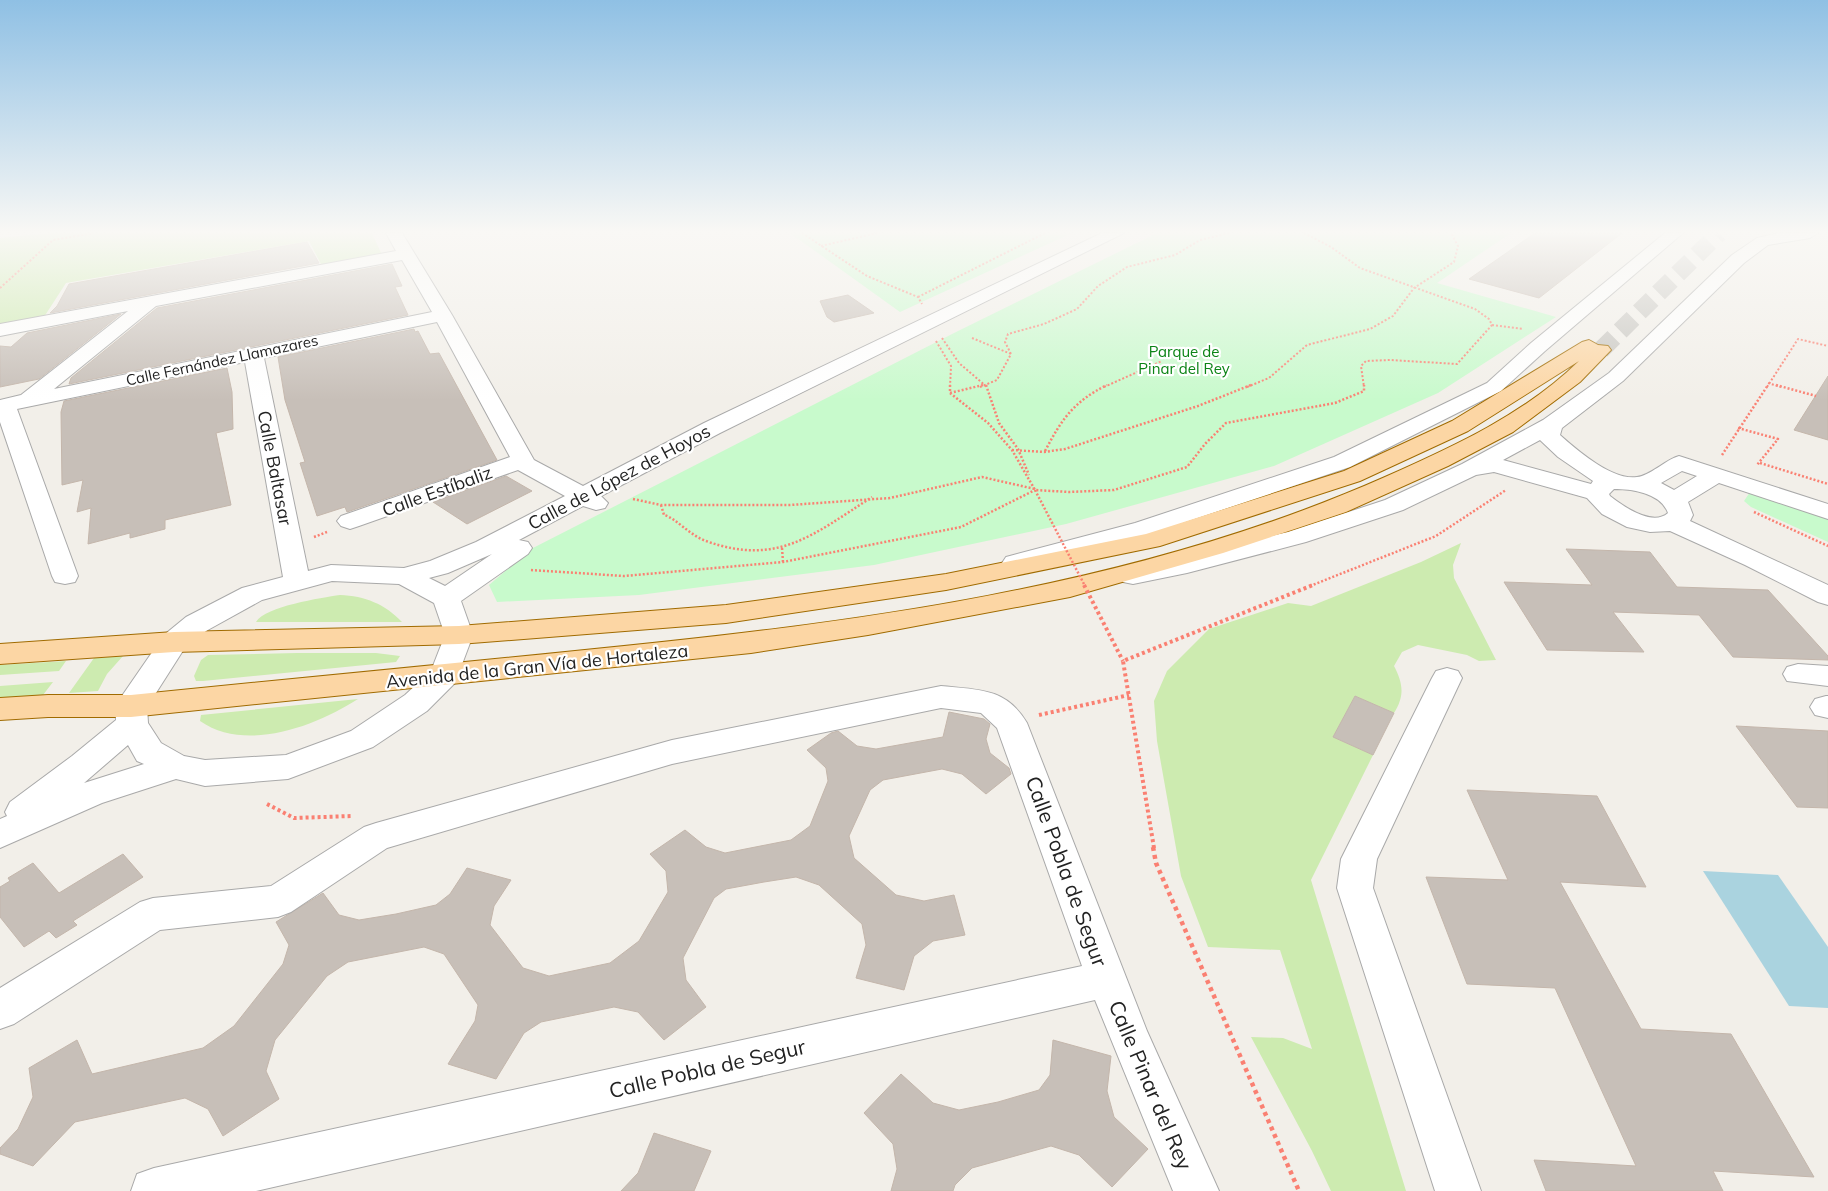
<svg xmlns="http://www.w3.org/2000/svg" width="1828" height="1191" font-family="Mulish,sans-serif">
  <rect width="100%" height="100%" fill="#f2efe9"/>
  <path fill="#cdebb0" d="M 50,233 L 372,233 L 382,255 L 322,266 L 309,241 L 66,283 L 44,317 L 0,326 L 0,238 Z
    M 1461,543 L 1453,565 L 1454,578 L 1496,660 L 1479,661 L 1467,655 L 1418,645 L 1402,652 L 1394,666 C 1403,683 1405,696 1394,713 L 1355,696 L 1333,737 L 1373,755 L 1311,880 L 1406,1191 L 1331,1191 L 1312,1151 L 1251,1037 L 1283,1038 L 1312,1049 L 1280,950 L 1208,947 L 1181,876 L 1157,741 L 1154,701 L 1167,671 L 1209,629 L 1288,603 L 1311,606 L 1421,562 Z
    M 340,595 C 365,596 385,604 402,622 L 256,622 C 266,606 321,598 340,595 Z
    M 297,653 L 376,653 L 400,656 L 396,662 L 203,681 L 196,681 L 194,676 L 201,660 L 208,655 Z
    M 123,656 L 107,674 L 98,691 L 69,693 L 94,658 Z
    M 66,661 L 59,671 L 0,675 L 0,665 Z
    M 53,682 L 43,695 L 0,698 L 0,686 Z
    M 358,699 C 316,726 246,753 200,721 L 201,715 Z"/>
  <path fill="#c8facc" d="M 790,233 L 1072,233 L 900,312 Z
    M 1157,233 L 1511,233 L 1437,283 L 1556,317 L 1438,393 L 1274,466 L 1066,524 L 874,565 L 639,595 L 497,602 L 489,585 L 531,549 L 956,332 Z
    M 1750,492 L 1828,518 L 1828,542 L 1751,507 L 1744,501 Z"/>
  <path fill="#aad3df" d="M 1703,871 L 1778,875 L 1828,947 L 1828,1008 L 1789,1006 Z"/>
  <path fill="#c7bfb8" stroke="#c4b6ab" d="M 1535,233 L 1622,233 L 1539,298 L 1469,279 Z
    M 307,242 L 319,263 L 50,313 L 57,306 L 69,284 Z
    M 392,264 L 402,286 L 395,287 L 408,315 L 69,384 L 71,378 L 157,308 Z
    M 848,295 L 874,313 L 834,322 L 827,317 L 820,301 Z
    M 121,314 L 39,379 L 0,387 L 0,346 L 11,347 L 27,333 Z
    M 414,329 L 415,332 L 418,331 L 430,354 L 439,353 L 497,460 L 347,512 L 345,507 L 317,516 L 300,463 L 305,462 L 285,400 L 278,357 Z
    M 227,368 L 232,392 L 233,429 L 216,433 L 231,505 L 165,520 L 165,529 L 130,538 L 130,533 L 88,544 L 91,508 L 77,512 L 83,480 L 62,485 L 61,412 L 64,401 Z
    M 1828,376 L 1828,440 L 1794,430 Z
    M 506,476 L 532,491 L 467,524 L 433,502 Z
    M 1566,549 L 1650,552 L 1677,587 L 1768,590 L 1828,656 L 1828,660 L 1733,657 L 1699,615 L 1613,612 L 1644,652 L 1547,650 L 1504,582 L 1592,585 Z
    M 1355,696 L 1394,713 L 1373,755 L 1333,737 Z
    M 949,712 L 984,719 L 990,724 L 986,739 L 990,753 L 1009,768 L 1011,774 L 986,794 L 962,774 L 942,769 L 883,780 L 870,790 L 849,836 L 854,858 L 896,895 L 924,901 L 954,895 L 965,935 L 933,941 L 914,956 L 904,990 L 856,978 L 866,945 L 862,924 L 819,885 L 796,877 L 764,882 L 726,889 L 714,898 L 683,958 L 686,980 L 706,1007 L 664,1040 L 638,1012 L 614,1007 L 541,1022 L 524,1033 L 496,1079 L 448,1064 L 475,1021 L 478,1005 L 444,954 L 424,947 L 348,962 L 327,976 L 275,1040 L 266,1071 L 279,1099 L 223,1136 L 208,1109 L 185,1098 L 75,1122 L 33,1166 L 0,1154 L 0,1148 L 18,1129 L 33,1097 L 29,1068 L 77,1040 L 92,1074 L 203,1048 L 234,1026 L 283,964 L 289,945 L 276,922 L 323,893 L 339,915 L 359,920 L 396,914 L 436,905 L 450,894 L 467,868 L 511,880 L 494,906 L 490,925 L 523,968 L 549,976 L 610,963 L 639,941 L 668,892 L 666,871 L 650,854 L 685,830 L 706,847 L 725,853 L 791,840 L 810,826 L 828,781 L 826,768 L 807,750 L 831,733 L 838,731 L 857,746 L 876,749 L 943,737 Z
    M 1736,726 L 1828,731 L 1828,808 L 1797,807 Z
    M 1467,790 L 1597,796 L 1646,887 L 1560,882 L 1641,1029 L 1731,1034 L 1814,1177 L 1713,1171 L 1723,1191 L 1546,1191 L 1534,1160 L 1636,1166 L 1555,988 L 1467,984 L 1426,877 L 1508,880 Z
    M 123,854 L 143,877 L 73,921 L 77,925 L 56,938 L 49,931 L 24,947 L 0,917 L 0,887 L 10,881 L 8,878 L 33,863 L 59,893 Z
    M 1053,1040 L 1111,1056 L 1107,1091 L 1114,1117 L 1148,1149 L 1112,1187 L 1079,1155 L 1051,1146 L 972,1168 L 955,1185 L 953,1191 L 891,1191 L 897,1169 L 893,1144 L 864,1113 L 901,1074 L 933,1103 L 959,1110 L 998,1102 L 1039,1090 L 1050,1075 Z
    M 654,1133 L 711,1151 L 694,1191 L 621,1191 L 638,1173 Z"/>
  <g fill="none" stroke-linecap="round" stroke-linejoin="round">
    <path stroke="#c8c6c1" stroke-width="18" stroke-dasharray="18 9" stroke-linecap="butt" d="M 1601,350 L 1719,233"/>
    <defs>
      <path id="minor" d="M 386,233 L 402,233 L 452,315 L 534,460 L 583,486 L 704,423 L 1102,233 L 1124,233 L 720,433 L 601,496 L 608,503 L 605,508 L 596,510 L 583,506 L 519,540 L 528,542 L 532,548 L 528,554 L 461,601 L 473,635 L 455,683 L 427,711 L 373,747 L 288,779 L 205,786 L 176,779 L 102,803 L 0,848 L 0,819 L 7,816 L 5,812 L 10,802 L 72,756 L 116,720 L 115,706 L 164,635 L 186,617 L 242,588 L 283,577 L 245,362 L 17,409 L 78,576 L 75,582 L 65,584 L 55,582 L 52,576 L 0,422 L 0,400 L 21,395 L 128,311 L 0,336 L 0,324 L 396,251 ZM 402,260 L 432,312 L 54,389 L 156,306 ZM 437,322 L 510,457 L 341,516 L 337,521 L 341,526 L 350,529 L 359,526 L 518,470 L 565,496 L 476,542 L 430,561 L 404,568 L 331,565 L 308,571 L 264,358 ZM 492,554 L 445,586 L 429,578 L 448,573 ZM 332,581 L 399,584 L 434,603 L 445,635 L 431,671 L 405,695 L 351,731 L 286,755 L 205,760 L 184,756 L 161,743 L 148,723 L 147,707 L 184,649 L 206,631 L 262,600 ZM 128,745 L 137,761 L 144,764 L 84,783 Z
        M 1665,233 L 1683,233 L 1545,351 L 1501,391 L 1350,467 L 1153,533 L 1015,571 L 1006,569 L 1002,563 L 1006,557 L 1135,523 L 1334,457 L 1487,383 L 1531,343 Z
        M 1779,233 L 1818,233 L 1810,238 L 1768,245 L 1744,263 L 1623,381 L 1562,428 L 1560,435 C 1578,451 1613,481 1637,477 C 1650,476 1665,460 1679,456 L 1828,504 L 1828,519 L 1719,483 L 1688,502 L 1693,515 L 1690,521 L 1828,585 L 1828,605 L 1818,602 L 1745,565 L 1670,531 L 1650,532 L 1627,527 L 1602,514 L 1587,498 L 1494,472 L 1476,475 L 1403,510 L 1306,542 L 1187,573 L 1133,584 L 1123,582 L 1120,576 L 1123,570 L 1288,532 L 1385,500 L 1462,464 L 1543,420 L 1609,373 L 1732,255 L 1757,238 ZM 1540,440 L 1558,457 L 1593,481 L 1591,484 L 1503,460 ZM 1682,471 L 1697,476 L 1674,490 L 1661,483 ZM 1614,489 C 1632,489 1661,493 1668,513 C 1652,527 1623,506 1610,496 L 1609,494 Z
        M 1798,664 L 1828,666 L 1828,686 L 1787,681 L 1783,674 L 1787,667 Z
        M 1447,668 L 1458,671 L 1462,678 L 1377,859 L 1373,888 L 1481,1191 L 1435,1191 L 1337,888 L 1341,859 L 1432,678 L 1436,671 Z
        M 941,686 C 977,690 1006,687 1027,723 L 1147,1031 L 1219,1191 L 1173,1191 L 1095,1000 L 256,1191 L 131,1191 L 137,1174 L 154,1168 L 1082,966 L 997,728 L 981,713 L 941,708 L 672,764 L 387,848 L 291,912 L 278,917 L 160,930 L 14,1024 L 0,1029 L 0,988 L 140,902 L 153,898 L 271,886 L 364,827 L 376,823 L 672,740 Z
        M 1826,696 L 1828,696 L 1828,718 L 1815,715 L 1810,707 L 1815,699 Z"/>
      <path id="major" d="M 1589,340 L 1598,345 L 1608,346 L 1611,350 L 1580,382 L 1513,432 L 1448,466 L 1346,512 L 1223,553 L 1070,597 L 868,635 L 751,653 L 131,717 L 48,717 L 0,720 L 0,698 L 48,695 L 131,695 C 279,680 427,666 575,651 C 848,624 1132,589 1385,477 C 1453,447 1525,414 1579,361 L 1468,431 L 1360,481 L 1160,546 L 946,590 L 726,623 L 459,644 L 174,652 L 0,664 L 0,644 L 174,632 L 459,626 L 726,605 L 946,574 L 1146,534 L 1344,471 L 1452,421 L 1582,342 Z"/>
    </defs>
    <use href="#minor" stroke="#a9a9a9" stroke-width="2"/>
    <use href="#major" stroke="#a06b00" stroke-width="2"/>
    <path stroke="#fa8072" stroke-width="2" stroke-dasharray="2 2" stroke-linecap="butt" d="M 802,233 L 867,276 L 918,297 L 922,304
      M 1304,233 L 1331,247 L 1360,268 L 1475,309 L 1489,319 L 1492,325 L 1457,364 L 1390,360 L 1366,361 L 1361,366 L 1364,387
      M 821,246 L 877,233
      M 0,288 L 53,240 L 94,233
      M 918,297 L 1045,233
      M 1492,325 L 1523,329
      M 942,338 L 959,363 L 987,387
      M 972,338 L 1011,354
      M 936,341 L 951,366 L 950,387
      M 1768,383 L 1781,387
      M 980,387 L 997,380 L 1011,354 L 1005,342 L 1008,334 L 1044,324 L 1077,309 L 1098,286 L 1127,267 L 1175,255 L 1200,240 L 1229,233
      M 1104,387 L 1162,361
      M 1247,387 L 1269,378 L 1307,345 L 1370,329 L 1393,316 L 1414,288 L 1454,262 L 1458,246 L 1451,233
      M 1767,387 L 1798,339 L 1828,346"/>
    <path stroke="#fa8072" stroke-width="2.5" stroke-dasharray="2 2" stroke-linecap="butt" d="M 950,385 L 950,393 L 988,423 L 1012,450 L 1035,490 L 1069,492 L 1114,490 L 1187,467 L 1205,444 L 1226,423 L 1335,403 L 1364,391 L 1364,385
      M 986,385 L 999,423 L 1018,449 L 1029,475
      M 1776,385 L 1816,396
      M 950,393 L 983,385
      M 1738,428 L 1778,439 L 1757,465
      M 1012,450 L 1044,452 L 1065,449 L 1198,406 L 1251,385
      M 1045,451 C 1062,419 1073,402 1107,385
      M 1722,455 L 1768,385
      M 1760,463 L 1828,484
      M 633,499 L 661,505 L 790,505 L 890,498 L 982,477 L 1035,489
      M 661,505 L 664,515 C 676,518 689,535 706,541 C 778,567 814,534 872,497
      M 1754,512 L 1828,546
      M 314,537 L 327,532
      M 782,548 L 783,562
      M 531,570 L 624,576 L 783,562 L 961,527 L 1035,490
      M 1310,586 L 1436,536 L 1506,490"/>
    <path stroke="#fa8072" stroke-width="4" stroke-dasharray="3 3" stroke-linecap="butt" d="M 1039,715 L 1129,695
      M 267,804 L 294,818 L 352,816
      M 1154,848 L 1123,661 L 1313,585"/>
    <path stroke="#fa8072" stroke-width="4.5" stroke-dasharray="4 4" stroke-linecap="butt" d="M 1153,847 L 1156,863 L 1299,1191"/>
    <use href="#minor" fill="#fff" fill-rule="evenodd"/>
    <use href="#major" fill="#fcd6a4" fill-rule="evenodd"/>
    <path stroke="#fa8072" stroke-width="2.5" stroke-dasharray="2 2" stroke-linecap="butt" d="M 1035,490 L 1085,586"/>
    <path stroke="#fa8072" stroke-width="4" stroke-dasharray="3 3" stroke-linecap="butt" d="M 1084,585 L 1123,661"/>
  </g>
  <linearGradient id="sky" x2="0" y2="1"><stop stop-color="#8fc0e4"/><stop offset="0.58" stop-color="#f9f8f5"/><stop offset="1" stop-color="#f9f8f5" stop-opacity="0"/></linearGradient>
  <rect width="1828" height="400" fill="url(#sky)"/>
  <g text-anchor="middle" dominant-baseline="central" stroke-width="4.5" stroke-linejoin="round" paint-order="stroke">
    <g font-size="15" fill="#0c8416" stroke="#fff">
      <text x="1184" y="351">Parque de<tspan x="1184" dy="17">Pinar del Rey</tspan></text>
    </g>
    <g font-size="15" fill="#222" stroke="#fff">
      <text transform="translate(222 360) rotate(-12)">Calle Fernández Llamazares</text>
    </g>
    <g font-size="18" fill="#222" stroke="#fff">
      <text transform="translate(275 468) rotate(79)">Calle Baltasar</text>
      <text transform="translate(619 477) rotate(-28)">Calle de López de Hoyos</text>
      <text transform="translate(437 491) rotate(-20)">Calle Estíbaliz</text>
      <text transform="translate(537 666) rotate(-6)">Avenida de la Gran Vía de Hortaleza</text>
    </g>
    <g font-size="21" fill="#222" stroke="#fff">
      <text transform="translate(1067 871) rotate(70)">Calle Pobla de Segur</text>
      <text transform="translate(707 1068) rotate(-13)">Calle Pobla de Segur</text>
      <text transform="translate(1151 1085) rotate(67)">Calle Pinar del Rey</text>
    </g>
  </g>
</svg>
